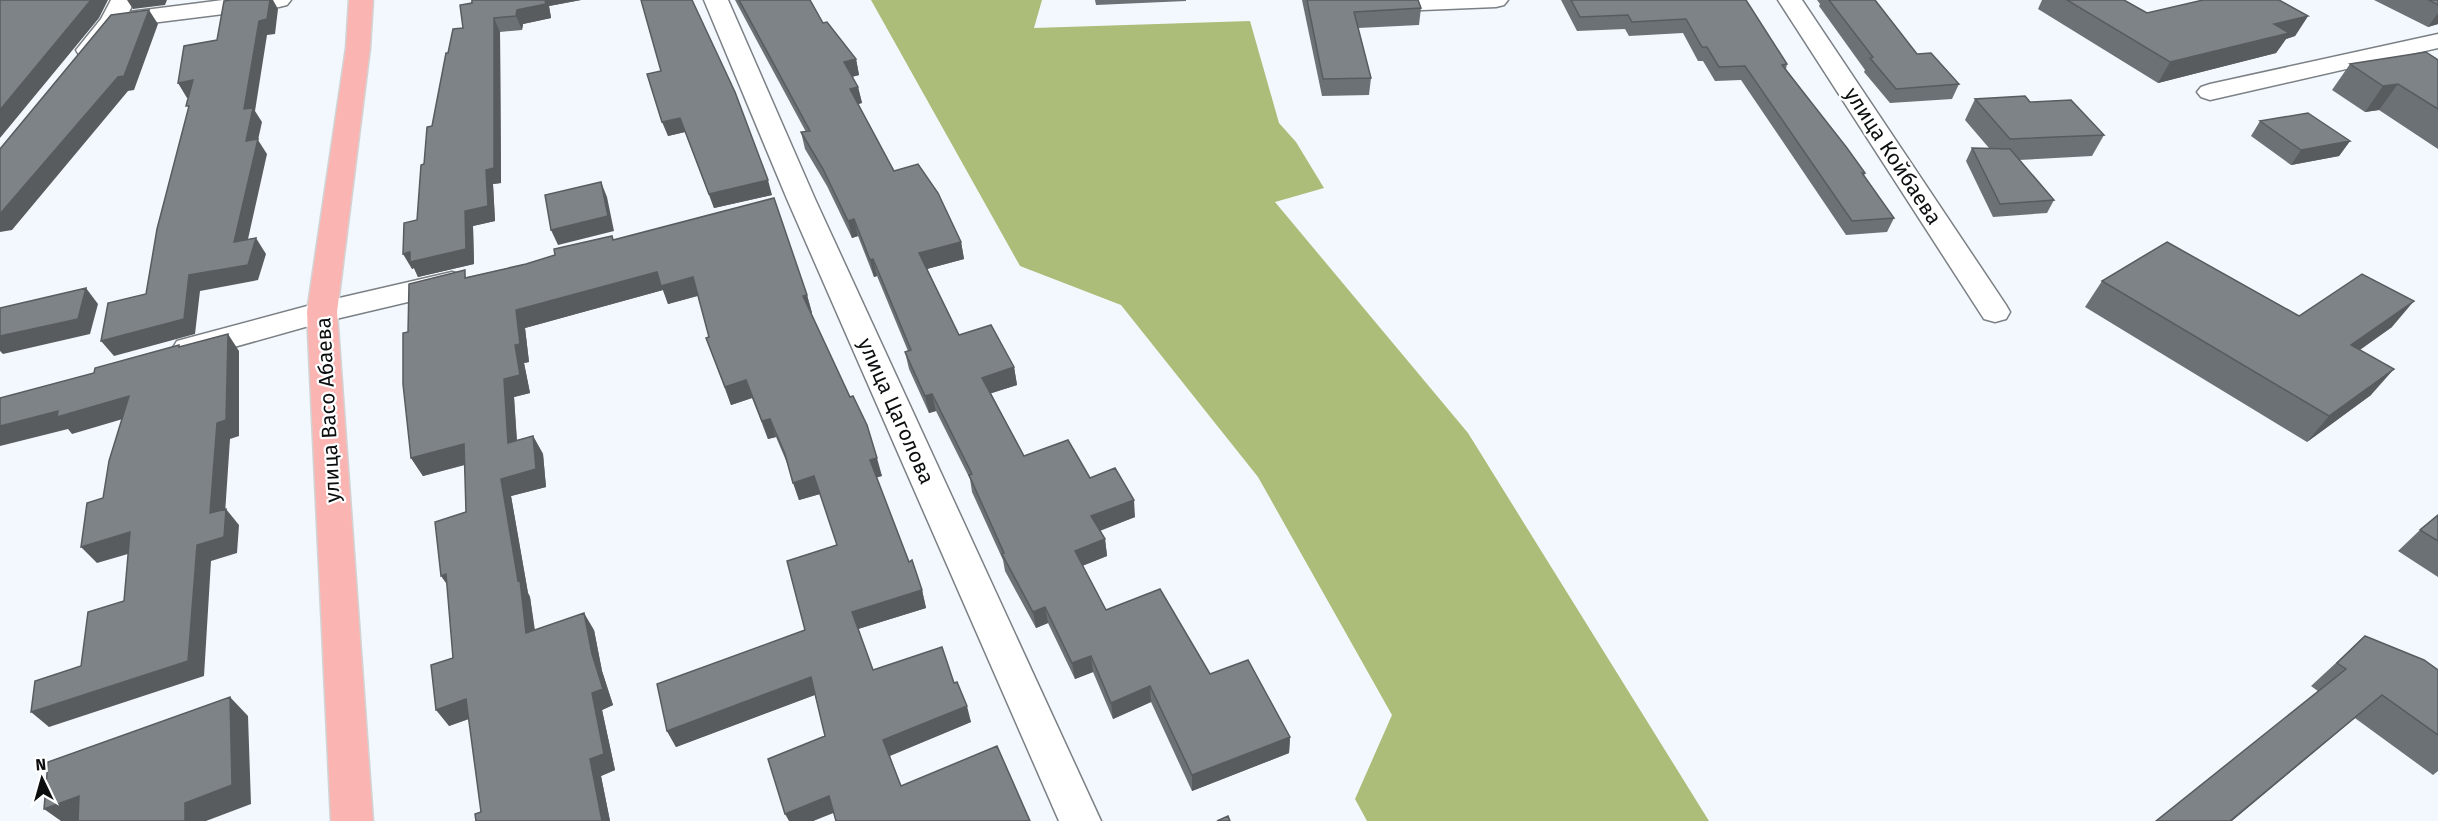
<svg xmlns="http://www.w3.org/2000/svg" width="2438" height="821" font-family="'Fira Sans',sans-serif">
  <rect width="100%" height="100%" fill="#f2f8fd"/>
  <path fill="#abbd78" d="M 871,0 L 1042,0 L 1034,28 L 1250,21 L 1279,123 L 1296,142 L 1324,188 L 1275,202 L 1468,433 L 1709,821 L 1367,821 L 1355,799 L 1392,715 L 1258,477 L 1121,305 L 1020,266 Z"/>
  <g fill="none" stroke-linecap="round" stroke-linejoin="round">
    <defs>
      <path id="minor" d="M 111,0 L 135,0 L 129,12 L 223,0 L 291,0 L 287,5 L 279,7 L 119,27 C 108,41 100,60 79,55 L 76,50 L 101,19 Z
        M 704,0 L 728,0 L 815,199 L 1101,821 L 1059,821 L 787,199 Z
        M 1366,0 L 1508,0 L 1504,5 L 1496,7 L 1374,12 L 1366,10 L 1362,5 Z
        M 1778,0 L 1802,0 L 2006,305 L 2010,312 L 2006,319 L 1995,322 L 1984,319 Z
        M 2438,34 L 2438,48 L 2210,100 L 2201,97 L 2197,92 L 2201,87 L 2210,84 Z
        M 452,272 L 463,275 L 467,282 L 463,289 L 323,322 L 188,360 L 177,357 L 172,349 L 177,341 L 188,338 L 322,302 Z"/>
      <path id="major" d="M 349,0 L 373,0 L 370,48 L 337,312 L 373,821 L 331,821 L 307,312 L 346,48 Z"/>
    </defs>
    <use href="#minor" stroke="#7b8085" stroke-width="3"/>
    <use href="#major" stroke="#d3d3d4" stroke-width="3"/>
    <use href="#minor" fill="#fff" fill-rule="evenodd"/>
    <use href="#major" fill="#fab5b3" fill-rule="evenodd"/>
  </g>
  <path fill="#6c7175" d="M 472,0 L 581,0 L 549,6 L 551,18 L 523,24 L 522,30 L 500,32 L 501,183 L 493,184 L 495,221 L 473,226 L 474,264 L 418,277 L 414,268 L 412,269 L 424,164 L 448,53 L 463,28 Z
    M 735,0 L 810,0 L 823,23 L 856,59 L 859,75 L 852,77 L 858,87 L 862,103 L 858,104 L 894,171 L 961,242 L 964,259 L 927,269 L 959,335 L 1014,367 L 1017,385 L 991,393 L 1024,456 L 1090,478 L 1135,517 L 1100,531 L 1105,539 L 1107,556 L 1082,566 L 1106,610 L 1210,674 L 1290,737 L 1289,753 L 1192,791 L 1151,702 L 1113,719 L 1093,672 L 1075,679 L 1048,623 L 1036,628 L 1005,571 L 1003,560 L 972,492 L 970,479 L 936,411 L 929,413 L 909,369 L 905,352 L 908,351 L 877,276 L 874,277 L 858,236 L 852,238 L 827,186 L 805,149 L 801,132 L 806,132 Z
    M 1095,0 L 1186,0 L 1186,1 L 1096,5 Z
    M 1302,0 L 1418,0 L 1421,8 L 1419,25 L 1358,28 L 1371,78 L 1369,95 L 1322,96 Z
    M 1561,0 L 1746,0 L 1787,64 L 1786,69 L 1865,173 L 1864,176 L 1894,218 L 1887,232 L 1846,235 L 1741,80 L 1715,81 L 1703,61 L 1698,61 L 1683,33 L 1629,36 L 1625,29 L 1577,31 Z
    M 1817,0 L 1875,0 L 1917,54 L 1959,84 L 1952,99 L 1890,103 L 1864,72 L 1865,70 L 1819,6 L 1820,4 Z
    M 2042,0 L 2124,0 L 2147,13 L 2308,16 L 2295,36 L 2286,39 L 2276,53 L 2158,83 L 2038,9 Z
    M 2374,0 L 2438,0 L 2438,24 L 2428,27 Z
    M 2438,60 L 2438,149 L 2379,110 L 2365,112 L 2332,90 L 2350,64 Z
    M 661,71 L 772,195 L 714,208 L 685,132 L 668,136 Z
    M 1975,99 L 2030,102 L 2104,135 L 2092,156 L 2019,160 L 2054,200 L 2047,213 L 1993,217 L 1966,161 L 1972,148 L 1989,148 L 1965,120 Z
    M 2260,121 L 2350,141 L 2339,156 L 2291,165 L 2251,136 Z
    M 614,240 L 807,295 L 812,313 L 811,313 L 882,476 L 876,477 L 909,562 L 922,590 L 926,608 L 858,629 L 873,670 L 954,683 L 971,722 L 890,756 L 901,786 L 1030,821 L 834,812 L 813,821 L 825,736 L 815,695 L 676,747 L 667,731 L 805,630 L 837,545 L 820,494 L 799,500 L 787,463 L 776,437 L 768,439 L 752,398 L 731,405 L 706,338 L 709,337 L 698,296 L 668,304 L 663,290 L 525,328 L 529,362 L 524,363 L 530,393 L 514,397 L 517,440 L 533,436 L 543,454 L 546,487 L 511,496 L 528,593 L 530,597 L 535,630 L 594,630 L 602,671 L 613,705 L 602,710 L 615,770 L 601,776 L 610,821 L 476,821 L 481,812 L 469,719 L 449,726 L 453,658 L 466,512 L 465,465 L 423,476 L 411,458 L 468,277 L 526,264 Z
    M 2102,281 L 2299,316 L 2392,327 L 2360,350 L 2371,395 L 2307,442 L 2085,307 Z
    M 2438,515 L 2438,577 L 2398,551 L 2420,530 Z
    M 2365,636 L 2438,670 L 2438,771 L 2433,775 L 2311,686 Z"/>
  <path fill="#585c5f" d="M 91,0 L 108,0 L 99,18 L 0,138 L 0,110 Z
    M 127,0 L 167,0 L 165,5 L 133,9 Z
    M 270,0 L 273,0 L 278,9 L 275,34 L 267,35 L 255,111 L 262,122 L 258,140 L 267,154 L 244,257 L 234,242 L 246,141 L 244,109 L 259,21 Z
    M 545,0 L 581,0 L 549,6 L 551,18 L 523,24 L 522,30 L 516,16 L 517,10 Z
    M 149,10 L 158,24 L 134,90 L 128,91 L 12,230 L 0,232 L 0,214 Z
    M 2438,13 L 2438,24 L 2428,27 Z
    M 2308,16 L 2295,36 L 2286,39 L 2276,53 L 2158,83 L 2170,62 L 2274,24 Z
    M 494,18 L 500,32 L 501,183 L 493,184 L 495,221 L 473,226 L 474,264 L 418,277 L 414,268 L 412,269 L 403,254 L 465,211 L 486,170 Z
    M 856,59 L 859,75 L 847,78 L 844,62 Z
    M 193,80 L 202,95 L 187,98 L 178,83 Z
    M 2398,84 L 2379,110 L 2365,112 L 2383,86 Z
    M 858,87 L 862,103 L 854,105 L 850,89 Z
    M 680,118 L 685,132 L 668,136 L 662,122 Z
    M 2350,141 L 2339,156 L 2291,165 L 2301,150 Z
    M 768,180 L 772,195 L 714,208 L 709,194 Z
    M 601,182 L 607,197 L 614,231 L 558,245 L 551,230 Z
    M 854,219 L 858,236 L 852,238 L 848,221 Z
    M 256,238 L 266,254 L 258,280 L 200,291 L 195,334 L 114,356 L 101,341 L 189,275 Z
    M 961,242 L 964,259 L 923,270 L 919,253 Z
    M 873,259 L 877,276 L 874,277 L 870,260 Z
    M 657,272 L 693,277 L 700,295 L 668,304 L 663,290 L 525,328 L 529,362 L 524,363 L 530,393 L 514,397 L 518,461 L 508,443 L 504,379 L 515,345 L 516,310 Z
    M 86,288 L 98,304 L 90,334 L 3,354 L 0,351 L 0,336 Z
    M 807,295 L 812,313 L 808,314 L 803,296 Z
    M 2414,301 L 2392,327 L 2329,371 L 2351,345 Z
    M 228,334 L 239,351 L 239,436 L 230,439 L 224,529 L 210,513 L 217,423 Z
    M 1014,367 L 1017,385 L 986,395 L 982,378 Z
    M 2394,369 L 2371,395 L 2307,442 L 2329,416 Z
    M 746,380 L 752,398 L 731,405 L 725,387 Z
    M 932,394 L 936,411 L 929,413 L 925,396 Z
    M 129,396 L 143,413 L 72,434 L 68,429 L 0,446 L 0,426 L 58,411 Z
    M 770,419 L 776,437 L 768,439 L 762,421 Z
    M 533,436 L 543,454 L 546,487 L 511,496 L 528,593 L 530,597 L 537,650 L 526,633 L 501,479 Z
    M 464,444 L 474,462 L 423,476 L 411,458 Z
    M 877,458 L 882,476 L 875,478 L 870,460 Z
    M 814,476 L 820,494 L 799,500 L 793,483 Z
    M 1134,500 L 1135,517 L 1093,533 L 1091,516 Z
    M 226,509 L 239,525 L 237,553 L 211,561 L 204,676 L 49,727 L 31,712 L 188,661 L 197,545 Z
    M 130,532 L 145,549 L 97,563 L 81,547 Z
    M 1105,539 L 1107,556 L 1077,568 L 1075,551 Z
    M 446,574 L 453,593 L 441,576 Z
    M 922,590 L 926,608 L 858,629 L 852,612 Z
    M 1045,607 L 1048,623 L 1036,628 L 1033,612 Z
    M 584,613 L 594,630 L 602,671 L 613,705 L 602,710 L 615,770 L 601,776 L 610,821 L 602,821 L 590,759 L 592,693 Z
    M 1091,656 L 1093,672 L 1075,679 L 1072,663 Z
    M 811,677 L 817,694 L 676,747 L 667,731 Z
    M 1150,686 L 1151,702 L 1113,719 L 1111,703 Z
    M 2382,695 L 2355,718 L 2232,821 L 2230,821 Z
    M 230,697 L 248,716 L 251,804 L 206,821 L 185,821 L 185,803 Z
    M 466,699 L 479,715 L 449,726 L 436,710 Z
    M 967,706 L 971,722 L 889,756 L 883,740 Z
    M 1290,737 L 1289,753 L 1192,791 L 1192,775 Z
    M 79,796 L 83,821 L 61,821 L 44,809 Z
    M 829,796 L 836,812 L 813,821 L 789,821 L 785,814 Z"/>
  <path fill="#7e8388" stroke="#585c5f" stroke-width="1.5" d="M 0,0 L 91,0 L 0,110 Z
    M 231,0 L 270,0 L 267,19 L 259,21 L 244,109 L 253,108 L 246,141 L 258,139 L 234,242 L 256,238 L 248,265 L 189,275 L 184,319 L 101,341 L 108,303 L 146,294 L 157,229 L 189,106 L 186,106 L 193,80 L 178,83 L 184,46 L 217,40 L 224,1 Z
    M 472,0 L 545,0 L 546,4 L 517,10 L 516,16 L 494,18 L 494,168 L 486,170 L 488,206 L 465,211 L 466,249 L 410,262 L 410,252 L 403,254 L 404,223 L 417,220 L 421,165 L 424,164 L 427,127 L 432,126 L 446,53 L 448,53 L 453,29 L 463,28 L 460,5 L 472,3 Z
    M 641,0 L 692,0 L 735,92 L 768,180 L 709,194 L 680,118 L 662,122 L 647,74 L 661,71 Z
    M 739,0 L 810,0 L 823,23 L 827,22 L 856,59 L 844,62 L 858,87 L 850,89 L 894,171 L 918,164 L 938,193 L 961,242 L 919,253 L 959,335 L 991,325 L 1014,367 L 982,378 L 1024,456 L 1068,440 L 1090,478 L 1115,468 L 1134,500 L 1091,516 L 1105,539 L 1075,551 L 1106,610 L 1160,589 L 1210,674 L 1248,660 L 1290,737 L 1192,775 L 1150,686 L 1111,703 L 1091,656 L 1072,663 L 1045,607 L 1033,612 L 1002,554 L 1004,553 L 969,475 L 972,474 L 932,394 L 925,396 L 905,352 L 911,350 L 873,259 L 870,260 L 854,219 L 848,221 L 823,169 L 801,132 L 810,131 Z
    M 1307,0 L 1418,0 L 1421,8 L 1354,12 L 1371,78 L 1323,79 Z
    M 1571,0 L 1746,0 L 1787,64 L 1782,65 L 1847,148 L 1865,173 L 1862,173 L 1894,218 L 1852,221 L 1745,66 L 1719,67 L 1707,47 L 1702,47 L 1686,19 L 1632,22 L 1628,15 L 1580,17 Z
    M 1829,0 L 1875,0 L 1917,54 L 1931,53 L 1959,84 L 1896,89 L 1870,58 L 1873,57 Z
    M 2067,0 L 2124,0 L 2147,13 L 2203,0 L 2279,0 L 2308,16 L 2274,24 L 2289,33 L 2170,62 Z
    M 2429,0 L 2438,0 L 2438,5 Z
    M 149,10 L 124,76 L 118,77 L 0,214 L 0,149 L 111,15 Z
    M 2426,52 L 2438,60 L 2438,109 L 2398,84 L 2383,86 L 2350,64 Z
    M 2025,96 L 2030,102 L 2071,100 L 2104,135 L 2010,139 L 1975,99 Z
    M 2308,113 L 2350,141 L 2301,150 L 2260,121 Z
    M 1972,148 L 2010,149 L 2054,200 L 2000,204 Z
    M 601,182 L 608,216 L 551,230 L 545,195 Z
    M 774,198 L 807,295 L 803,296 L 850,397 L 853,396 L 867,425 L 877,458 L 870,460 L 909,562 L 912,560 L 922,590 L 852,612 L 873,670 L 942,647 L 954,683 L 957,682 L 967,706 L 883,740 L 901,786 L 997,746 L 1030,821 L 836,821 L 829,796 L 785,814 L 768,759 L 825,736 L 811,677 L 667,731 L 657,684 L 805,630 L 787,561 L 837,545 L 814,476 L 793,483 L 785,454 L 770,419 L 762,421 L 746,380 L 725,387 L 706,338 L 709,337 L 693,277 L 661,286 L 657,272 L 516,310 L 520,344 L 515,345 L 520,375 L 504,379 L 508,443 L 533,436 L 536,469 L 501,479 L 518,581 L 520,580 L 526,633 L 584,613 L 592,654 L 603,689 L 592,693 L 604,754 L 590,759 L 602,821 L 476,821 L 475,814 L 481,812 L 466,699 L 436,710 L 431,665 L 453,658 L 446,574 L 441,576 L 435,522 L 466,512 L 464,444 L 411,458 L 403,384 L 403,333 L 408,332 L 409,284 L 465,270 L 465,278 L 526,264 L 555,255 L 554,249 L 612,236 L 613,240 Z
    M 2167,242 L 2299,316 L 2362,274 L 2414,301 L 2351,345 L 2394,369 L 2329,416 L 2102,281 Z
    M 86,288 L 78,319 L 0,336 L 0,308 Z
    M 228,334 L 226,420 L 217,423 L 210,513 L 226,509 L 224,537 L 197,545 L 188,661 L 31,712 L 35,681 L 81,666 L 88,612 L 124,601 L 130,532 L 81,547 L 87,503 L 103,498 L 109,461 L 129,396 L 57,417 L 58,411 L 0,426 L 0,398 L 94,373 L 95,368 L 179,345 L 179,347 Z
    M 2438,515 L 2438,541 L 2420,530 Z
    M 2365,636 L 2424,660 L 2438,670 L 2438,735 L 2382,695 L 2230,821 L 2156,821 L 2346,669 L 2337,663 Z
    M 230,697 L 232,785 L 185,803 L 185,821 L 78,821 L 79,796 L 44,809 L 48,762 Z
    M 1228,816 L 1230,821 L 1217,821 Z"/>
  <g text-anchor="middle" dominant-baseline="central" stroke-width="4.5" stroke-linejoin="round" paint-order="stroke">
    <g font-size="21" fill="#0b0d0e" stroke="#fff">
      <text transform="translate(1893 156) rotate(57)">улица Койбаева</text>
      <text transform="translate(328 410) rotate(-93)">улица Васо Абаева</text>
      <text transform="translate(896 411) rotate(66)">улица Цаголова</text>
    </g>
  </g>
  <g transform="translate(42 779) rotate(355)" stroke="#ffffff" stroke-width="4.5" paint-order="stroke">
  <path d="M0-4.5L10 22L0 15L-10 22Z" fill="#0b0d0e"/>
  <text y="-9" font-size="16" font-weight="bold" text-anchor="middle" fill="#0b0d0e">N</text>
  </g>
</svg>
